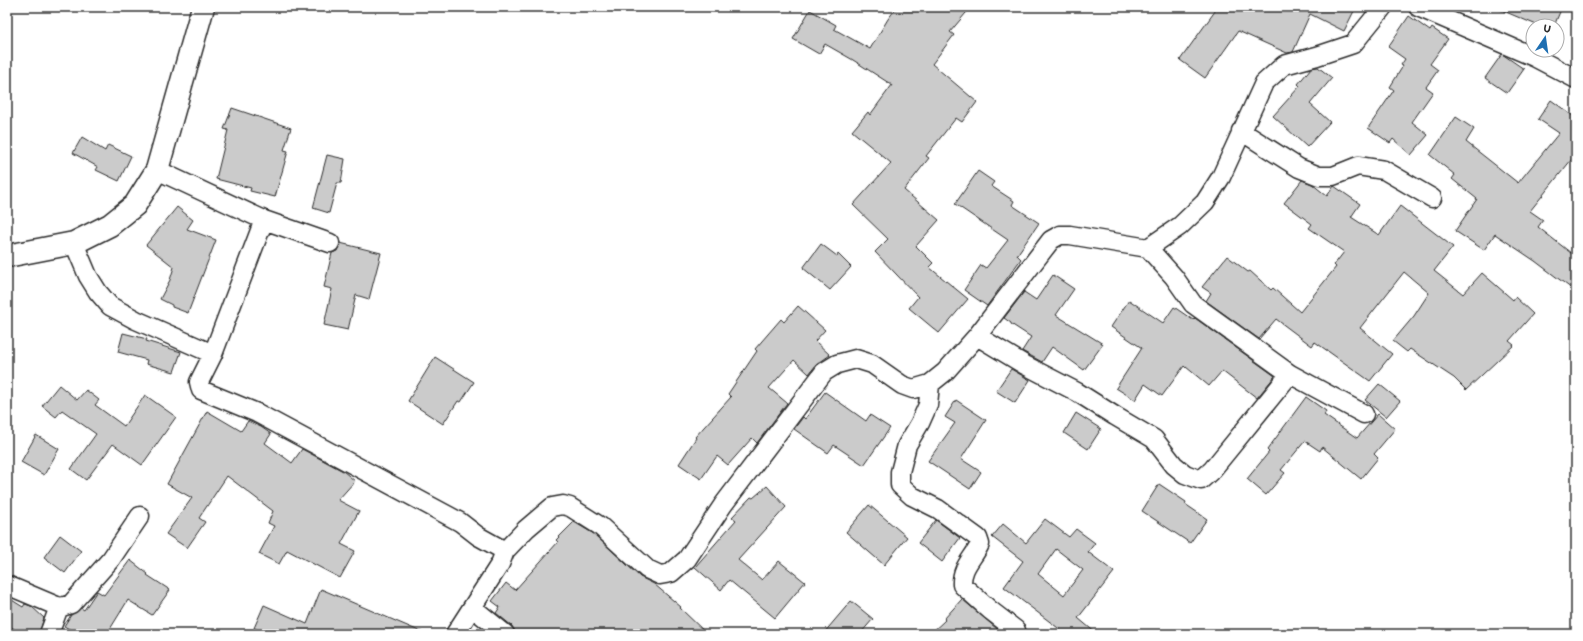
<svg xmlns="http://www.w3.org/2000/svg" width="1583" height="641" font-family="Itim,sans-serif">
  <rect width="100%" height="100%" fill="#fff"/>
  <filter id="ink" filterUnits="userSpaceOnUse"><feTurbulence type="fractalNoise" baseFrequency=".025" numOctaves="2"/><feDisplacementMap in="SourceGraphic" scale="8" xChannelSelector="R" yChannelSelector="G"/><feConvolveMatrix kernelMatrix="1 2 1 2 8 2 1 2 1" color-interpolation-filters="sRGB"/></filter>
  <g filter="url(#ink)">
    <path fill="#cbcbcb" stroke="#2b2b2b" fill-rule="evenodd" d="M 897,7 L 971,7 L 950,32 L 954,35 L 932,64 L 977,102 L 962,122 L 956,118 L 926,156 L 929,158 L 904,190 L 939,220 L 916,246 L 933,263 L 929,267 L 968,299 L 939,333 L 909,308 L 918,297 L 875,252 L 888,239 L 853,205 L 891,163 L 852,131 L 868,112 L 870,115 L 892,85 L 853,60 L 825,44 L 819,54 L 793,39 L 810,10 L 836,25 L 834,29 L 870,49 L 888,19 Z
      M 1218,7 L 1356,7 L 1344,31 L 1310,14 L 1293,52 L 1287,53 L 1238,31 L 1205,78 L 1180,60 Z
      M 1494,7 L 1562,7 L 1554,26 L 1539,26 Z
      M 1409,16 L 1430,31 L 1432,28 L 1448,39 L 1430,64 L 1438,70 L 1426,87 L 1433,92 L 1412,122 L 1428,135 L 1411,155 L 1393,139 L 1390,143 L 1368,128 L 1394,90 L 1390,87 L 1403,66 L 1401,65 L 1405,59 L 1388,47 Z
      M 1502,54 L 1524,69 L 1507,93 L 1485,78 Z
      M 1318,67 L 1332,78 L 1310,104 L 1330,122 L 1307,147 L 1273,116 L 1300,86 L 1298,84 L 1311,68 Z
      M 1551,100 L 1573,116 L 1576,113 L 1576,154 L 1530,211 L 1543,220 L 1538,227 L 1576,257 L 1576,292 L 1535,261 L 1495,234 L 1484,250 L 1455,231 L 1477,199 L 1452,179 L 1455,175 L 1430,155 L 1456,117 L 1474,129 L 1466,142 L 1518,183 L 1559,133 L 1538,119 Z
      M 232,108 L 291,128 L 284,150 L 288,151 L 275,197 L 250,191 L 251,188 L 216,179 L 228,130 L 224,129 Z
      M 82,137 L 105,151 L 108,145 L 131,156 L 119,181 L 96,170 L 98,167 L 73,153 Z
      M 327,155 L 345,159 L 341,183 L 337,183 L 329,213 L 313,208 Z
      M 978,171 L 994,182 L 991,186 L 1014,201 L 1012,205 L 1039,223 L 1017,255 L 1021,259 L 987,306 L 964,290 L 981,265 L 986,268 L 1008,240 L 955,204 Z
      M 1302,180 L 1312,184 L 1327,196 L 1334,186 L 1360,204 L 1351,217 L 1379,235 L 1400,206 L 1453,247 L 1434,271 L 1463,294 L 1482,273 L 1513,300 L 1515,297 L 1533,314 L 1509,341 L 1514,345 L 1466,390 L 1454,378 L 1410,349 L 1407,352 L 1393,341 L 1414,316 L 1429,293 L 1404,272 L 1360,328 L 1392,354 L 1370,381 L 1315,342 L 1312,346 L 1276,319 L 1259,339 L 1206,301 L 1211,293 L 1202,287 L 1227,256 L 1248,272 L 1250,271 L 1271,290 L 1273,288 L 1300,312 L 1336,267 L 1334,265 L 1344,252 L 1309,228 L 1312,224 L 1284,203 Z
      M 177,207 L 193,220 L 187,229 L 216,240 L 188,313 L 172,307 L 172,305 L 160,299 L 170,280 L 174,267 L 146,245 Z
      M 340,243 L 381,253 L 369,299 L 356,295 L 348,330 L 324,325 L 332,289 L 324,287 L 332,253 L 337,251 Z
      M 821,244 L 837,256 L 838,254 L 851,267 L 830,290 L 803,268 Z
      M 1053,275 L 1074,289 L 1056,315 L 1103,344 L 1084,370 L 1052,347 L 1042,362 L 1022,351 L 1031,337 L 1011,324 L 1011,323 L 1004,318 L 1024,292 L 1036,300 Z
      M 1129,300 L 1163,323 L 1174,307 L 1193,320 L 1195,318 L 1275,376 L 1257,398 L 1222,371 L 1209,386 L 1186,367 L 1186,368 L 1184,366 L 1162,396 L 1145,384 L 1135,400 L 1116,388 L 1142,348 L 1111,327 Z
      M 798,306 L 825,330 L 815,341 L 830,355 L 816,365 L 809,374 L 794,360 L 769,388 L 787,403 L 757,443 L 752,438 L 728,465 L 717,456 L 701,479 L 679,464 L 696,438 L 695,437 L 731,397 L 728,394 L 757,351 L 755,349 L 781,319 L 784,322 Z
      M 123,333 L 147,339 L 146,341 L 181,352 L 174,372 L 146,364 L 147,360 L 118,352 Z
      M 435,357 L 474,382 L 461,402 L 458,401 L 443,424 L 408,401 Z
      M 1011,369 L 1030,380 L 1015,403 L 996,391 Z
      M 1379,384 L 1400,401 L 1386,417 L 1365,400 Z
      M 59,385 L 77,400 L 86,390 L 99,400 L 95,405 L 124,426 L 145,395 L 176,417 L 142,465 L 113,444 L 86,480 L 71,469 L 96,434 L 62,410 L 56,417 L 42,406 Z
      M 825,392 L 866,421 L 870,415 L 890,428 L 864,465 L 834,445 L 828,453 L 794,429 L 803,417 L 805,419 Z
      M 1306,397 L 1326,411 L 1324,415 L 1357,438 L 1378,414 L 1395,429 L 1374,454 L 1378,458 L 1361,479 L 1322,447 L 1320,451 L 1305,441 L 1281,470 L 1285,473 L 1266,495 L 1247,479 L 1269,452 L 1267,450 Z
      M 956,400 L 986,420 L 961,459 L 981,472 L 970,489 L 928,461 L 955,423 L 945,417 Z
      M 207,411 L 241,431 L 248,421 L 261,427 L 271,434 L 265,443 L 292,463 L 302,449 L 343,471 L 355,481 L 338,500 L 359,511 L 341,544 L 355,551 L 340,578 L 287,550 L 279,564 L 259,554 L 274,526 L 268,523 L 273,511 L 227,476 L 199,518 L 205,522 L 187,548 L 166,534 L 192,498 L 167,484 Z
      M 1076,413 L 1101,429 L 1088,449 L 1064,433 Z
      M 36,435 L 59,449 L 44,475 L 21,462 Z
      M 1159,484 L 1186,502 L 1185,504 L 1207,519 L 1190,543 L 1142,511 Z
      M 767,486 L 786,507 L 738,560 L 762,580 L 779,561 L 805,582 L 775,618 L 729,580 L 721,590 L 695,567 L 736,520 L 732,517 L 751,497 L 753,498 Z
      M 869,505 L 907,537 L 884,565 L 846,532 Z
      M 1045,519 L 1069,537 L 1076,529 L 1095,543 L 1088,552 L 1114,572 L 1078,618 L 1097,634 L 1066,634 L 1004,587 L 1023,561 L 992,537 L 1003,524 L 1026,543 ZM 1056,549 L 1083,570 L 1064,595 L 1038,574 Z
      M 936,520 L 960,538 L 942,562 L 918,543 Z
      M 574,522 L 594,534 L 640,577 L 654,584 L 681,607 L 680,608 L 707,634 L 517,634 L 515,632 L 512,626 L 496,613 L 500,607 L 492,601 L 506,583 L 515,590 L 558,542 L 556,540 Z
      M 60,535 L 81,551 L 65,573 L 44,557 Z
      M 130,560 L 148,574 L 147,575 L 170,590 L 152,615 L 128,600 L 107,634 L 78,634 L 64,626 L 71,615 L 81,608 L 84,610 L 97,591 L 104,595 Z
      M 321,589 L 426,634 L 268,634 L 254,628 L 264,605 L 307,624 Z
      M 7,597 L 23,607 L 25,604 L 31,606 L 44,618 L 39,634 L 20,634 L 7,623 Z
      M 962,599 L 997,629 L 1002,634 L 930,634 L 945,620 L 944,619 Z
      M 851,601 L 873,619 L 860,634 L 823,634 Z"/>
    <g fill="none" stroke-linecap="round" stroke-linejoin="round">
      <defs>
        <path id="minor" d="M 1418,7 L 1534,57 L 1576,79
          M 1241,131 L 1299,168 L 1319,176 L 1333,176 L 1358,166 L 1384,170 L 1432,198
          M 157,170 L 264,220 L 330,243
          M 74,243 L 88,276 L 98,292 L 110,306 L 136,320 L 213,354 L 199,382 L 201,390 L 257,413 L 460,522 L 478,536 L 505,551 L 500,564 L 455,634
          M 1148,248 L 1174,277 L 1193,304 L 1290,374 L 1364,414
          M 977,336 L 1025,365 L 1077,392 L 1115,416 L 1154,439 L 1174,465 L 1185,474 L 1201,480 L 1212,470 L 1290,374
          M 213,354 L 264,220
          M 930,384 L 928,405 L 920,423 L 907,445 L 900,472 L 900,485 L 912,496 L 938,509 L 978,538 L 980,544 C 973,559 961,567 962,585 L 990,610 L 1016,630
          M 505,551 L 526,529 L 552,507 L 563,505 L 570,507 L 600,526 L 647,569 L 660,575 L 671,573 L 687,559 L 723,505 L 824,372 L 837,364 L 856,359 L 872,364 L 902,385 L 913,389 L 930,384 L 945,372 L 977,336 L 1051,240 L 1060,235 L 1070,235 L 1148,248 L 1180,226 L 1205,202 L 1221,177 L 1264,83 L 1284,65 L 1317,56 L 1353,44 L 1383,7
          M 7,585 L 59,607 L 65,606 L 71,604 L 111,559 L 140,516
          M 473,608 L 505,634
          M 49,634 L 59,607"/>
        <path id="tertiary" d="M 7,256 L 74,243 L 110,225 L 135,205 L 157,170 L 203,7"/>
      </defs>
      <use href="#minor" stroke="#2b2b2b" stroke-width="21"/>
      <use href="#tertiary" stroke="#2b2b2b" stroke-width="25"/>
      <use href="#minor" stroke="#fff" stroke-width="18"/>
      <use href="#tertiary" stroke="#fff" stroke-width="22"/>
    </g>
  </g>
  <rect width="1583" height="641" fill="none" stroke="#fff" stroke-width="24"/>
  <rect x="12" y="12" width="1559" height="617" fill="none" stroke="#2b2b2b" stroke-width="1.5" filter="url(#ink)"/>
  <g transform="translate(1545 38) rotate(13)"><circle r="19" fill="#ffffff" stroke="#aaaaaa"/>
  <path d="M0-3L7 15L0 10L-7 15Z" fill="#1f6fb2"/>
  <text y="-6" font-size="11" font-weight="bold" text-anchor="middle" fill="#2b2b2b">U</text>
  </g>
</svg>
